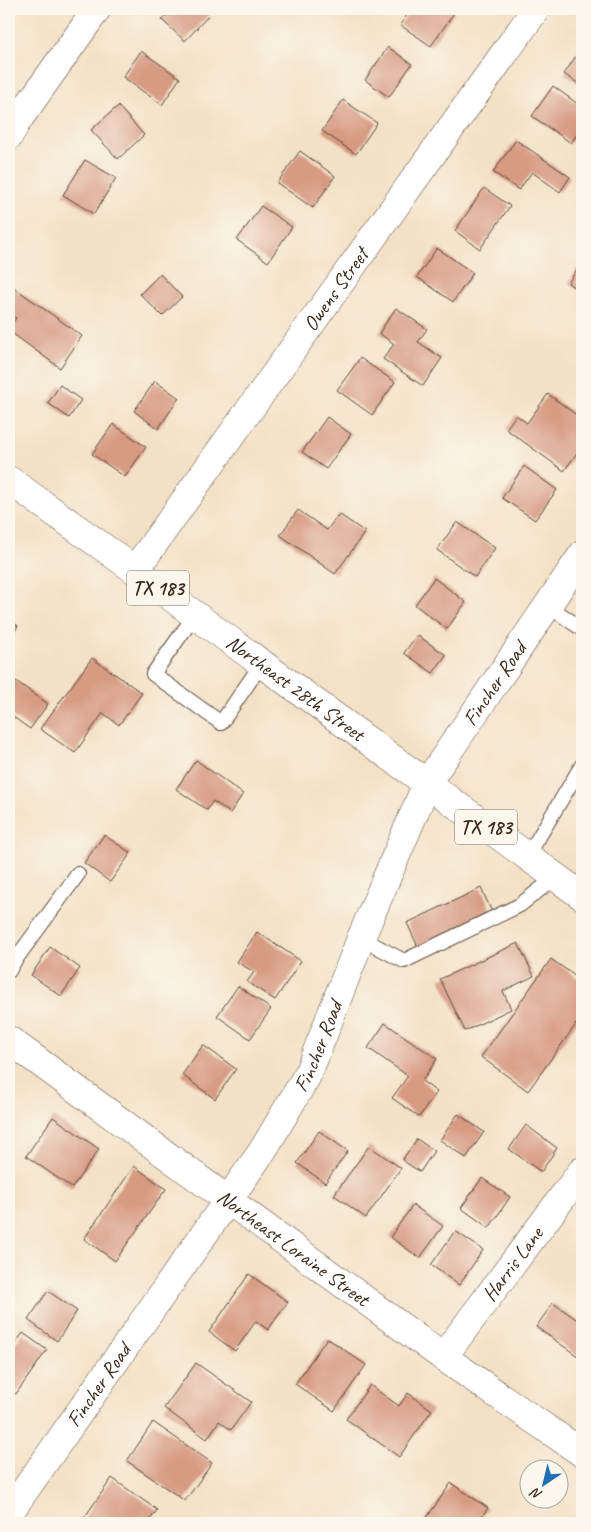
<svg xmlns="http://www.w3.org/2000/svg" width="591" height="1532" font-family="Caveat,sans-serif">
  <rect width="100%" height="100%" fill="#fbf7ec"/>
  <filter id="ink" filterUnits="userSpaceOnUse"><feTurbulence type="fractalNoise" baseFrequency=".02" numOctaves="2"/><feDisplacementMap in="SourceGraphic" scale="10" xChannelSelector="R" yChannelSelector="G"/><feConvolveMatrix kernelMatrix="1 2 1 2 8 2 1 2 1" color-interpolation-filters="sRGB"/></filter>
  <filter id="wash" filterUnits="userSpaceOnUse"><feTurbulence type="fractalNoise" baseFrequency=".0096" numOctaves="4" result="noise"/><feDisplacementMap in="SourceGraphic" scale="20" xChannelSelector="R" yChannelSelector="G"/><feGaussianBlur stdDeviation="1.12" result="paint"/><feColorMatrix in="noise" values="0 0 0 0 0 0 0 0 0 0 0 0 0 0 0 0 0 1.4 0 .05"/><feComposite in="paint" operator="in"/></filter>
  <g filter="url(#wash)">
    <rect width="100%" height="100%" fill="#f3e1c6"/>
    <g id="blocks">
      <path fill="#d79a82" d="M 172,9 L 202,9 L 209,15 L 185,41 L 162,20 Z
        M 411,9 L 449,9 L 454,13 L 431,46 L 400,25 Z
        M 388,47 L 412,64 L 389,97 L 365,80 Z
        M 582,47 L 582,86 L 564,74 Z
        M 141,51 L 180,78 L 162,105 L 123,77 Z
        M 553,86 L 582,107 L 582,127 L 571,143 L 532,116 Z
        M 343,100 L 377,123 L 356,154 L 322,131 Z
        M 118,106 L 144,135 L 118,159 L 91,130 Z
        M 516,140 L 570,177 L 560,192 L 532,172 L 519,190 L 493,172 Z
        M 300,151 L 335,176 L 313,208 L 277,183 Z
        M 85,160 L 116,178 L 94,214 L 63,195 Z
        M 484,188 L 510,206 L 480,249 L 455,231 Z
        M 261,206 L 292,227 L 268,262 L 237,240 Z
        M 437,248 L 473,273 L 453,302 L 417,277 Z
        M 582,262 L 582,293 L 568,283 Z
        M 160,274 L 182,297 L 162,316 L 140,294 Z
        M 9,284 L 82,336 L 60,368 L 9,331 L 9,328 L 16,318 L 9,313 Z
        M 396,308 L 427,329 L 418,342 L 442,358 L 423,386 L 383,359 L 394,344 L 379,333 Z
        M 360,358 L 395,382 L 372,415 L 337,390 Z
        M 155,381 L 179,398 L 158,429 L 134,411 Z
        M 60,385 L 81,400 L 69,418 L 48,403 Z
        M 548,394 L 582,419 L 582,446 L 564,471 L 506,429 L 516,415 L 527,423 Z
        M 327,417 L 351,434 L 326,469 L 302,452 Z
        M 113,424 L 146,447 L 125,477 L 92,454 Z
        M 524,466 L 557,490 L 535,520 L 502,498 Z
        M 298,510 L 327,530 L 339,514 L 365,532 L 335,574 L 280,535 Z
        M 457,522 L 495,548 L 475,577 L 437,550 Z
        M 434,578 L 466,602 L 447,629 L 415,605 Z
        M 9,620 L 18,626 L 9,640 Z
        M 417,635 L 446,655 L 433,673 L 404,653 Z
        M 92,658 L 142,693 L 119,725 L 103,713 L 75,753 L 40,729 Z
        M 9,676 L 48,704 L 30,729 L 9,714 Z
        M 196,760 L 243,794 L 230,813 L 213,801 L 207,810 L 176,789 Z
        M 104,835 L 131,853 L 110,882 L 84,863 Z
        M 481,888 L 493,914 L 419,949 L 407,923 Z
        M 257,932 L 301,961 L 275,1000 L 247,982 L 254,972 L 237,962 Z
        M 518,943 L 534,976 L 503,991 L 511,1009 L 465,1031 L 440,979 Z
        M 50,947 L 80,968 L 61,996 L 31,975 Z
        M 551,959 L 582,981 L 582,1016 L 528,1091 L 481,1057 Z
        M 238,986 L 271,1009 L 250,1039 L 217,1016 Z
        M 385,1023 L 437,1059 L 422,1081 L 437,1092 L 419,1117 L 392,1098 L 408,1076 L 368,1048 Z
        M 203,1045 L 236,1069 L 215,1099 L 182,1075 Z
        M 458,1114 L 484,1132 L 466,1158 L 440,1140 Z
        M 53,1117 L 99,1149 L 72,1188 L 26,1156 Z
        M 526,1125 L 557,1148 L 541,1172 L 509,1149 Z
        M 319,1131 L 348,1151 L 325,1183 L 297,1163 Z
        M 417,1139 L 434,1151 L 420,1172 L 402,1160 Z
        M 369,1146 L 401,1168 L 366,1218 L 334,1195 Z
        M 134,1166 L 166,1189 L 115,1261 L 84,1239 Z
        M 482,1178 L 510,1197 L 489,1228 L 461,1208 Z
        M 413,1205 L 443,1226 L 420,1258 L 390,1237 Z
        M 455,1231 L 483,1250 L 459,1285 L 431,1265 Z
        M 249,1274 L 288,1302 L 268,1330 L 256,1321 L 235,1351 L 209,1332 Z
        M 48,1291 L 77,1311 L 57,1341 L 28,1320 Z
        M 553,1303 L 582,1323 L 582,1359 L 536,1327 Z
        M 23,1333 L 47,1350 L 16,1394 L 9,1390 L 9,1352 Z
        M 327,1338 L 366,1365 L 334,1411 L 295,1384 Z
        M 196,1363 L 251,1402 L 231,1430 L 219,1421 L 207,1439 L 164,1408 Z
        M 370,1385 L 399,1406 L 408,1393 L 432,1410 L 399,1457 L 346,1419 Z
        M 153,1422 L 212,1463 L 185,1501 L 127,1461 Z
        M 112,1478 L 157,1510 L 148,1523 L 91,1523 L 84,1518 Z
        M 451,1483 L 488,1508 L 477,1523 L 423,1523 Z"/>
    </g>
  </g>
  <g filter="url(#ink)">
    <use href="#blocks" fill-opacity="0" stroke="#574537" stroke-width="1"/>
    <g fill="none" stroke-linecap="round" stroke-linejoin="round">
      <defs>
        <path id="lane" d="M 547,605 L 582,629
          M 195,615 L 153,674 L 221,723 L 262,663
          M 527,857 L 582,765
          M 361,938 L 404,961 L 520,905 L 556,877
          M 9,971 L 13,963 L 78,874"/>
        <g id="street">
          <path d="M 9,136 L 16,123 L 97,9"/>
          <path id="s1" d="M 135,570 L 536,9"/>
          <path id="s2" d="M 427,783 L 582,555"/>
          <path id="s3" d="M 9,1040 L 443,1357 L 582,1453"/>
          <path id="s4" d="M 443,1357 L 582,1171"/>
        </g>
        <g id="secondary">
          <path id="s5" d="M 9,1513 L 263,1150 L 308,1074 L 361,938 L 427,783"/>
        </g>
        <g id="primary">
          <path id="s6" d="M 9,480 L 135,570 L 195,615 L 582,896"/>
        </g>
      </defs>
      <use href="#lane" stroke="#574537" stroke-width="16"/>
      <use href="#street" stroke="#574537" stroke-width="29"/>
      <use href="#secondary" stroke="#574537" stroke-width="29"/>
      <use href="#primary" stroke="#574537" stroke-width="29"/>
      <use href="#lane" stroke="#fff" stroke-width="14"/>
      <use href="#street" stroke="#fff" stroke-width="28"/>
      <use href="#secondary" stroke="#fff" stroke-width="28"/>
      <use href="#primary" stroke="#fff" stroke-width="28"/>
    </g>
  </g>
  <g text-anchor="middle" dominant-baseline="central" stroke-width="4" stroke-linejoin="round" paint-order="stroke">
    <g fill="#fbf7ec" stroke="#75685c" stroke-width="1">
      <rect x="127" y="570.5" width="62" height="35" rx="4"/>
      <rect x="455" y="809.5" width="62" height="35" rx="4"/>
    </g>
    <g font-size="20" font-weight="bold" fill="#3b2a1e">
      <text x="158" y="588">TX 183</text>
      <text x="486" y="827">TX 183</text>
    </g>
    <g font-size="21" fill="#3b2a1e" stroke="#fbf7ec">
      <text stroke="none"><textPath href="#s1" startOffset="345">Owens Street</textPath></text>
      <text stroke="none"><textPath href="#s2" startOffset="120">Fincher Road</textPath></text>
      <text stroke="none"><textPath href="#s6" startOffset="354">Northeast 28th Street</textPath></text>
      <text stroke="none"><textPath href="#s5" startOffset="561">Fincher Road</textPath></text>
      <text stroke="none"><textPath href="#s3" startOffset="352">Northeast Loraine Street</textPath></text>
      <text stroke="none"><textPath href="#s4" startOffset="116">Harris Lane</textPath></text>
      <text stroke="none"><textPath href="#s5" startOffset="156">Fincher Road</textPath></text>
    </g>
  </g>
  <rect width="591" height="1532" fill="none" stroke="#fbf7ec" stroke-width="30"/>
  <g transform="translate(544 1484) rotate(215)"><circle r="24" fill="#fbf7ec" stroke="#aea59a"/>
  <path d="M0-4L9 19L0 12L-9 19Z" fill="#1f6fb2"/>
  <text y="-8" font-size="14" font-weight="bold" text-anchor="middle" fill="#3b2a1e">N</text>
  </g>
</svg>
